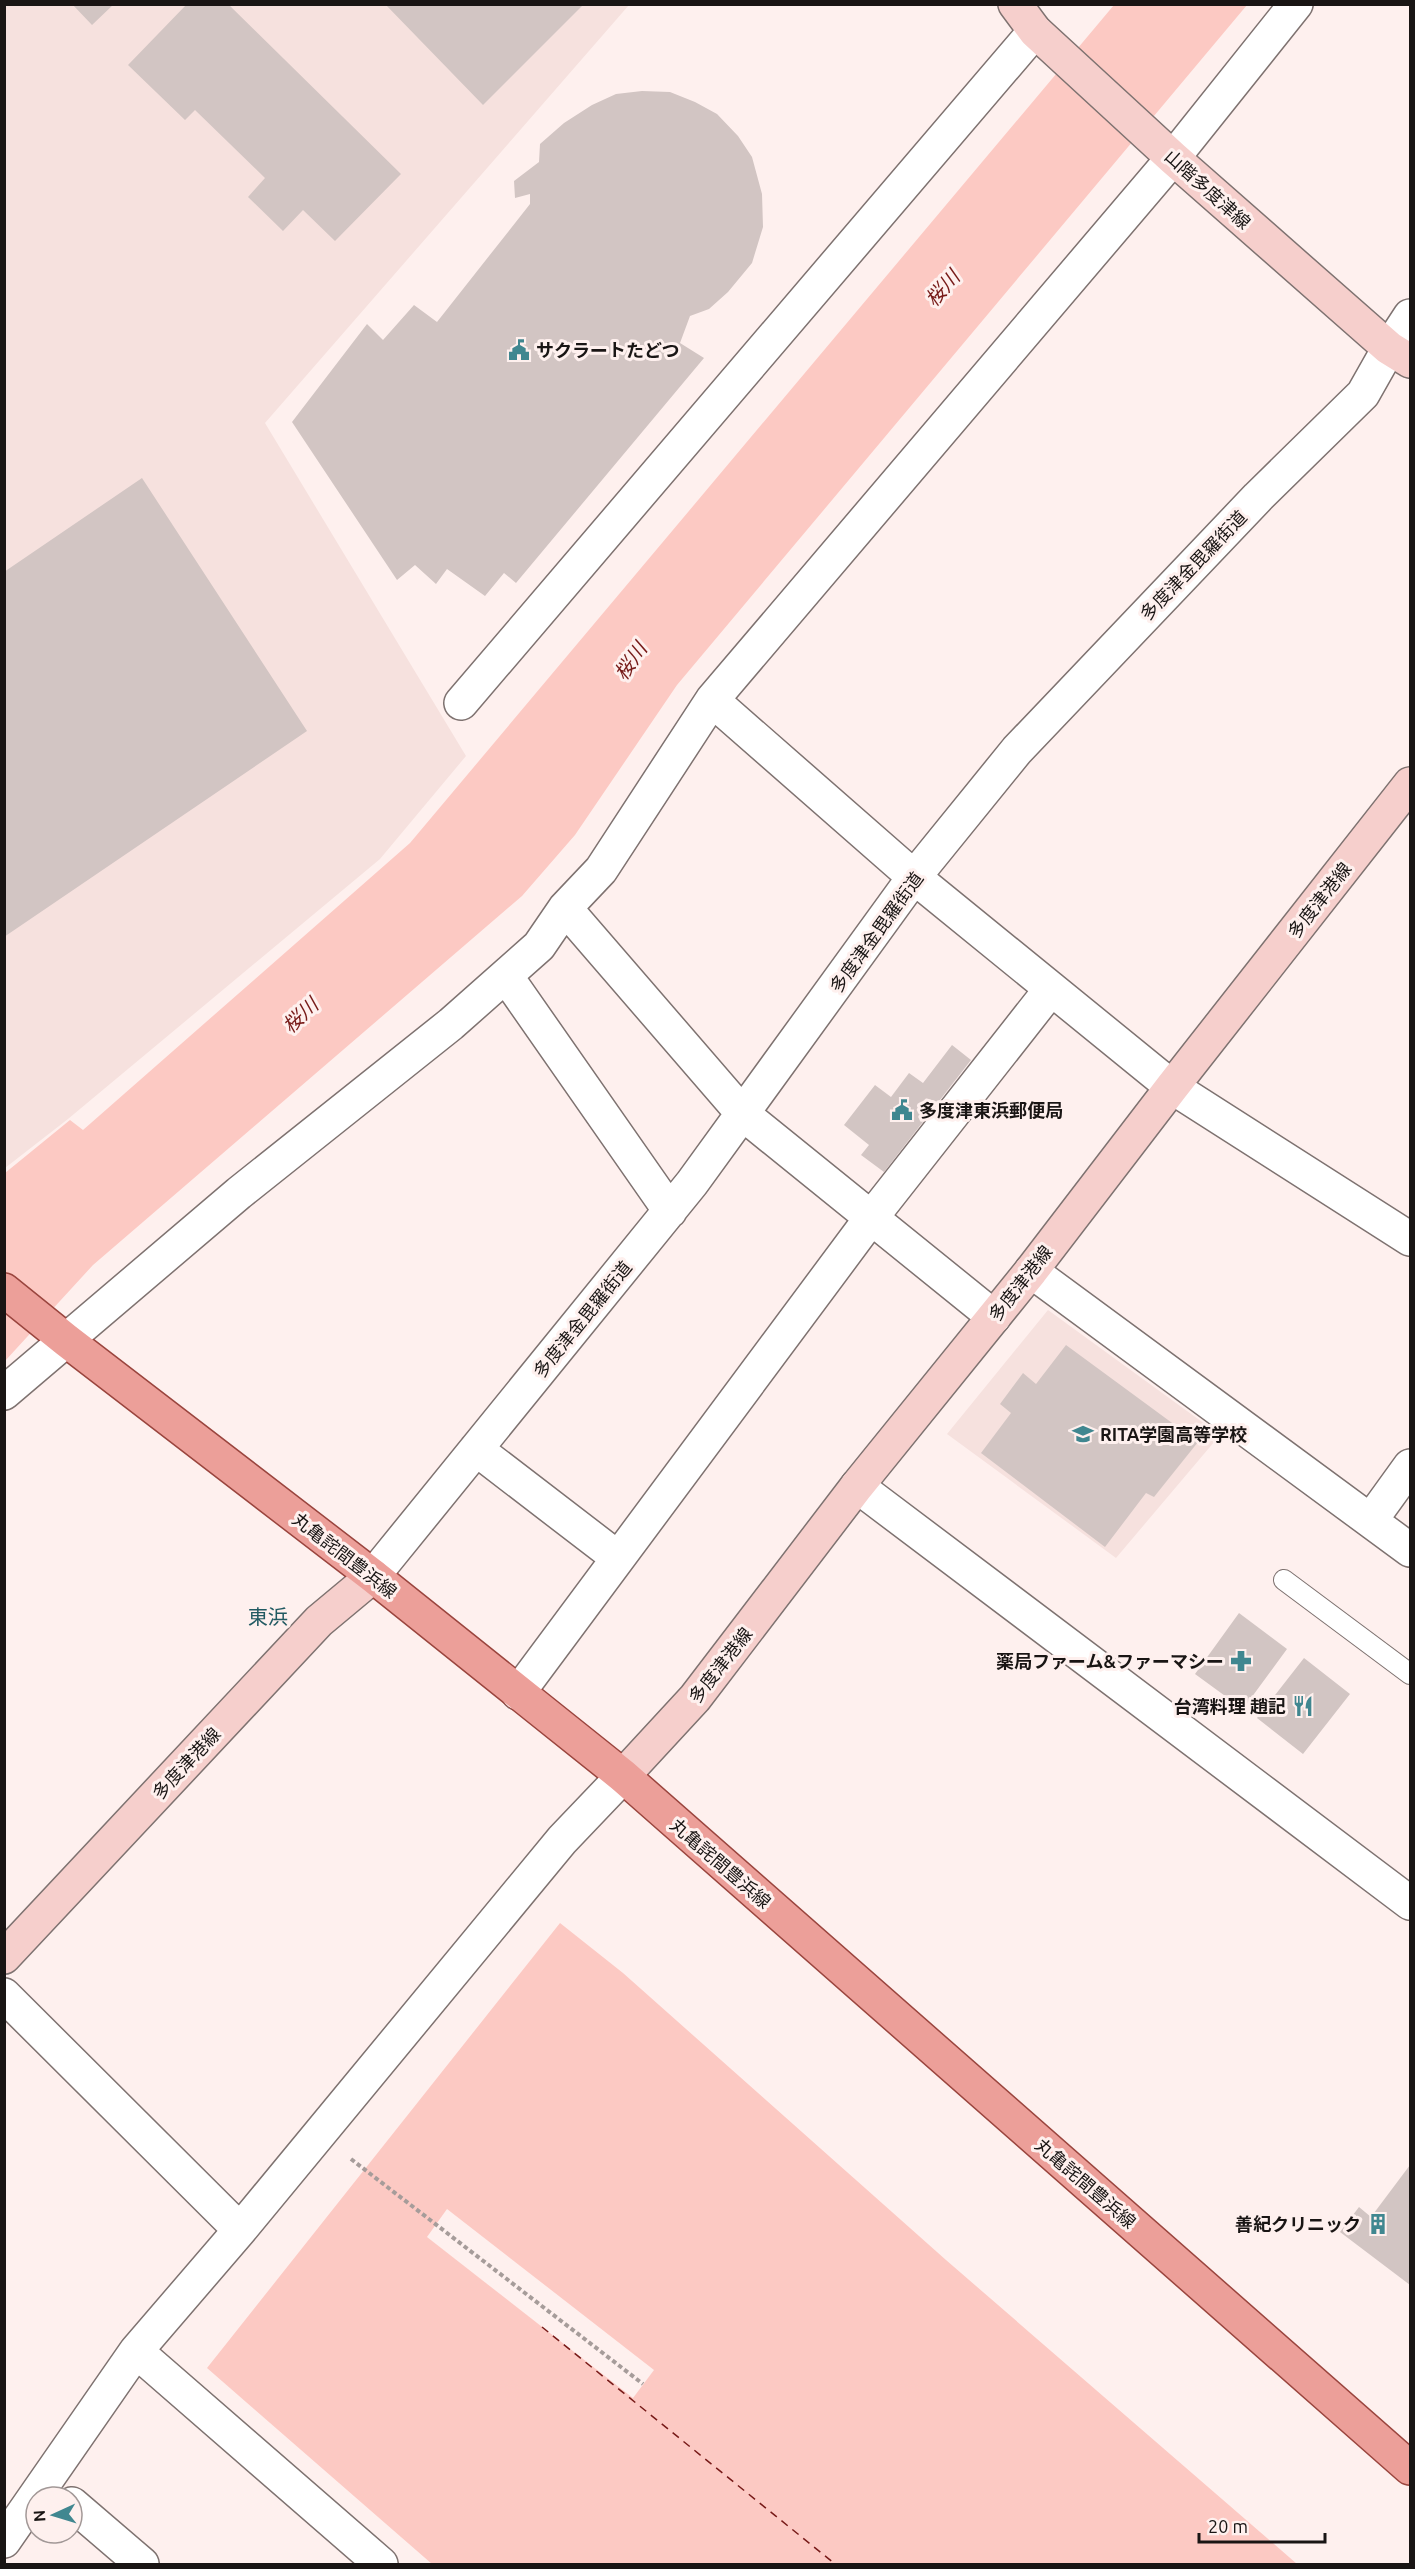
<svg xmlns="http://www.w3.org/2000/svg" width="1415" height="2569" font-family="Ubuntu,'Noto Sans JP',sans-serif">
  <rect width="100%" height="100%" fill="#fef0ee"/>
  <path fill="#f6e1de" d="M 5,5 L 629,5 L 265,423 L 466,756 L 380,859 L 68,1119 L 5,1168 Z
    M 1048,1310 L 1220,1435 L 1116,1558 L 947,1434 Z"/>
  <path fill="#fcc9c3" d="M 1114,5 L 1247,5 L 677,685 L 575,835 L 522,896 L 93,1265 L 5,1361 L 5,1173 L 70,1120 L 83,1130 L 410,843 Z
    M 560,1923 L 623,1973 L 946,2260 L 1297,2564 L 432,2564 L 207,2368 Z"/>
  <path fill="#fef0ee" d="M 447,2209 L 654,2370 L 633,2398 L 427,2237 Z"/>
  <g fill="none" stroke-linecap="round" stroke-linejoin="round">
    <path stroke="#771a18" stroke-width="1.5" stroke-dasharray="8 6" stroke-linecap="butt" d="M 542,2327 L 835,2564"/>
  </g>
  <path fill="#d2c5c3" d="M 72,4 L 114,4 L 92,25 Z
    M 187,4 L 228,4 L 401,174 L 335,241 L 303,210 L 283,231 L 248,197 L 265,178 L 195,110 L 185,120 L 128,65 Z
    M 385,4 L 584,4 L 483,105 Z
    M 642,91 L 670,92 L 695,102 L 717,114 L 738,136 L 752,157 L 762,194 L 763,227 L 752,263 L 728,292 L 709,309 L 690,316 L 680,343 L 704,358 L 516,583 L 504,573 L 485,596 L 447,569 L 436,584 L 415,565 L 397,580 L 292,422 L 367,324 L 383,340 L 414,305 L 437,322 L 530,204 L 530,194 L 515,198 L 514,181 L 539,162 L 540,144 L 564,123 L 592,105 L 616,94 Z
    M 142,478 L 307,731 L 4,937 L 4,572 Z
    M 952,1045 L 971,1060 L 884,1172 L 861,1155 L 869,1145 L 844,1125 L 875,1085 L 891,1097 L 909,1073 L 923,1083 Z
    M 1066,1345 L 1198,1442 L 1154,1497 L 1146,1493 L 1105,1547 L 981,1453 L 1011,1413 L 1000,1404 L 1023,1373 L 1036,1384 Z
    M 1239,1613 L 1287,1649 L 1243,1709 L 1195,1674 Z
    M 1304,1658 L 1350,1694 L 1303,1754 L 1257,1718 Z
    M 1410,2165 L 1410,2285 L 1340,2232 L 1359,2207 L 1371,2217 Z"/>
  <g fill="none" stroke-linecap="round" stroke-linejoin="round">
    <defs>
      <path id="service" d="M 1284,1580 L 1410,1674"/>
      <path id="minor" d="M 712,700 L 914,877 L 1172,1087 L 1410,1239
        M 461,703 L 1035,31
        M 565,908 L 743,1114 L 994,1317
        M 506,976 L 670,1211
        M 1031,1271 L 1410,1550
        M 4,1393 L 239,1193 L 451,1024 L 539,946 L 565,908 L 601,870 L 712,700 L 1173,158 L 1296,4
        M 476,1449 L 618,1558
        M 857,1486 L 1410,1903
        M 1371,1520 L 1410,1466
        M 373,1576 L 692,1183 L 914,877 L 1017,750 L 1258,497 L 1363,394 L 1389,348 L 1410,316
        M 518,1693 L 871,1218 L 1051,989
        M 4,1995 L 240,2230
        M 136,2351 L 381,2564
        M 72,2504 L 142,2564
        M 4,2541 L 136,2351 L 240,2230 L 562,1840 L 623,1776"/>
      <path id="secondary" d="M 1015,4 L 1035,31 L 1173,158 L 1389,348 L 1410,361
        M 623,1776 L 695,1698 L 857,1486 L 1031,1271 L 1172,1087 L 1410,784
        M 4,1957 L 319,1621 L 373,1576"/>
      <path id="primary" d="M 4,1290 L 66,1340 L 373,1576 L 623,1776 L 1410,2468"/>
    </defs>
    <use href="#service" stroke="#7e7270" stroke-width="22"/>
    <use href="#minor" stroke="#7e7270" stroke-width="36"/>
    <use href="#secondary" stroke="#7e7270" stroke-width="36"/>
    <use href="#primary" stroke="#9a453e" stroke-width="36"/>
    <path stroke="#a69c9a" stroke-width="4" stroke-dasharray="4.5 3" stroke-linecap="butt" d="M 351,2159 L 643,2384"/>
    <use href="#service" stroke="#fff" stroke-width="20"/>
    <use href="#minor" stroke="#fff" stroke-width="33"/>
    <use href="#secondary" stroke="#f6cfcc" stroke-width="33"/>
    <use href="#primary" stroke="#ec9f99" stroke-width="33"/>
  </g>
  <defs>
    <symbol id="civic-bare" viewBox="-9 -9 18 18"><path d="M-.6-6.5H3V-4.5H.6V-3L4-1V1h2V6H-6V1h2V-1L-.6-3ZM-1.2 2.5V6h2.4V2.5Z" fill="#408790" stroke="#fef0ee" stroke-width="2.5" paint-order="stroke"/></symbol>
    <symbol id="school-bare" viewBox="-9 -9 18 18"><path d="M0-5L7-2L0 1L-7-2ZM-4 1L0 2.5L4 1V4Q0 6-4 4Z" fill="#408790" stroke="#fef0ee" stroke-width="2.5" paint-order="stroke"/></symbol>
    <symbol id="pharmacy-bare" viewBox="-9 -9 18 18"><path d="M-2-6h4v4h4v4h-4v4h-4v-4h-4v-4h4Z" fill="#408790" stroke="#fef0ee" stroke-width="2.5" paint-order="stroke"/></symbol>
    <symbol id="restaurant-bare" viewBox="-9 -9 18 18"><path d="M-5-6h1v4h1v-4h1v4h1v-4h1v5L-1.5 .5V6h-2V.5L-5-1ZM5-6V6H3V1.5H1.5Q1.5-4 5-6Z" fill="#408790" stroke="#fef0ee" stroke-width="2.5" paint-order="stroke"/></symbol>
    <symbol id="building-bare" viewBox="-9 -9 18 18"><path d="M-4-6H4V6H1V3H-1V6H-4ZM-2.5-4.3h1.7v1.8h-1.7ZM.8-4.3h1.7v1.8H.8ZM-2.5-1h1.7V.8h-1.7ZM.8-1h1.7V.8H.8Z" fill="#408790" stroke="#fef0ee" stroke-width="2.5" paint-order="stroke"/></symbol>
  </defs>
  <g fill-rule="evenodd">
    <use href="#civic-bare" x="504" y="335" width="30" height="30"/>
    <use href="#civic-bare" x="887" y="1095" width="30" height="30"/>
    <use href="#school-bare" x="1068" y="1419" width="30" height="30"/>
    <use href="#pharmacy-bare" x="1226" y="1646" width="30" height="30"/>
    <use href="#restaurant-bare" x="1288" y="1691" width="30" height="30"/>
    <use href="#building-bare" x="1363" y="2209" width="30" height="30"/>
  </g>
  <g text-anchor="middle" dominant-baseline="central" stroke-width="6" stroke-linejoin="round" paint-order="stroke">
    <g font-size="18" fill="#191514" stroke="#fef0ee">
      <text transform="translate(1208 189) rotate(42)">山階多度津線</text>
      <text transform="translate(1193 565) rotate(-46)">多度津金毘羅街道</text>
      <text transform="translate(1319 900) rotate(-52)">多度津港線</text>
      <text transform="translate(876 932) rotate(-54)">多度津金毘羅街道</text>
      <text transform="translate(1020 1283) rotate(-52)">多度津港線</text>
      <text transform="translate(582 1319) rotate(-51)">多度津金毘羅街道</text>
      <text transform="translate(345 1555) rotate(38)">丸亀詫間豊浜線</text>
      <text transform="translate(720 1665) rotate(-52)">多度津港線</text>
      <text transform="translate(186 1763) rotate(-47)">多度津港線</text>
      <text transform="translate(721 1863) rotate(41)">丸亀詫間豊浜線</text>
      <text transform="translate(1086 2183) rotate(41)">丸亀詫間豊浜線</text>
    </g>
    <g font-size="18" font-weight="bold" fill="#191514" stroke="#fef0ee" text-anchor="start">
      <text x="536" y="350">サクラートたどつ</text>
      <text x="919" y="1110">多度津東浜郵便局</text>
      <text x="1100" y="1434">RITA学園高等学校</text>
      <text x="1224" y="1661" text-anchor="end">薬局ファーム&amp;ファーマシー</text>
      <text x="1286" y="1706" text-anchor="end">台湾料理 趙記</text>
      <text x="1361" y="2224" text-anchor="end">善紀クリニック</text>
    </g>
    <g font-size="20" font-style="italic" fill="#771a18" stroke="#fef0ee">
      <text transform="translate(942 288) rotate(-49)">桜川</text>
      <text transform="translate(630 661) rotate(-55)">桜川</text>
      <text transform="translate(300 1015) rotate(-43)">桜川</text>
    </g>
    <g font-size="20" fill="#215a62" stroke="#fef0ee">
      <text x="268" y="1616">東浜</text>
    </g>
  </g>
  <rect width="1415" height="2569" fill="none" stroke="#191514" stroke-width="12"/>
  <g transform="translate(54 2515) rotate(266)"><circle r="28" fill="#fef0ee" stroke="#a29897" stroke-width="1.5"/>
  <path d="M0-4.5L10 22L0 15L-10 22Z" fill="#408790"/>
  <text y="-9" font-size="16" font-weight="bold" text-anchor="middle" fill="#191514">N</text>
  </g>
  <path d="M1199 2533v9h126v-9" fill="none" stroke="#191514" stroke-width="3"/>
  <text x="1208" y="2533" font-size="18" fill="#191514" stroke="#fef0ee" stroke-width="4.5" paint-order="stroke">20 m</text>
</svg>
